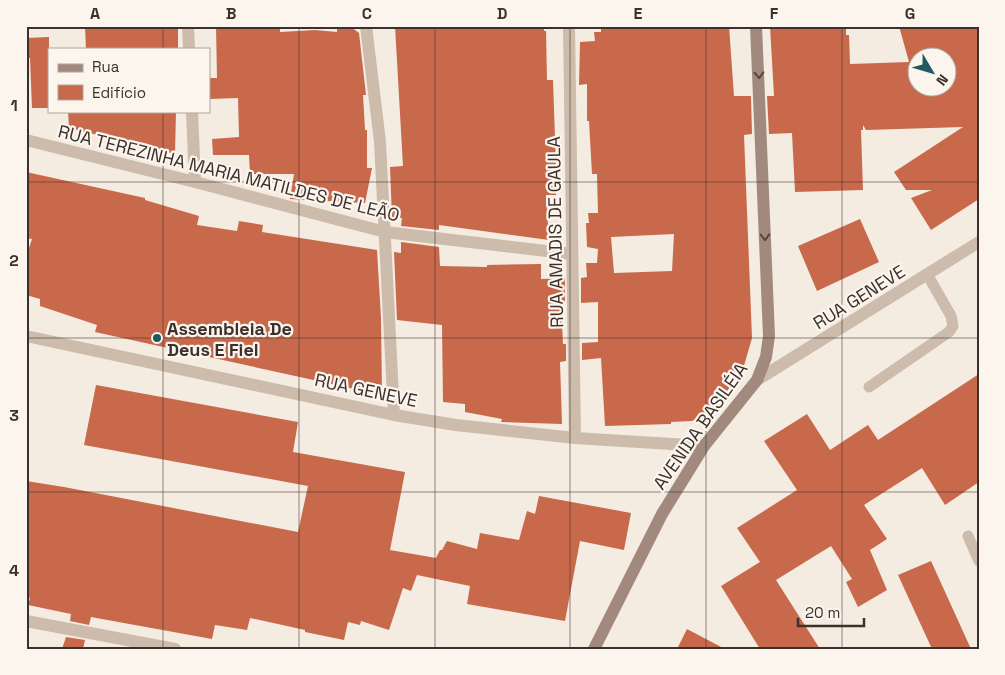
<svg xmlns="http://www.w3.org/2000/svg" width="1005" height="675" font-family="'Space Grotesk',sans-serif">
  <rect width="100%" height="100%" fill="#f4ebe1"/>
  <path fill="#c8694b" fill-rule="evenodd" d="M 85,26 L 178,26 L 178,49 L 86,49 Z
    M 216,26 L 280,26 L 280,32 L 315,30 L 337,32 L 337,28 L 351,27 L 359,33 L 366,95 L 363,95 L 365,130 L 367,130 L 367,168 L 372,168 L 365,203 L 290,199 L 294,174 L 250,174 L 249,155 L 213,155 L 212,139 L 239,137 L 238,98 L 209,99 L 209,78 L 217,78 Z
    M 395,26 L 430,26 L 430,29 L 469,26 L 544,26 L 544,31 L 546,31 L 547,80 L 553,80 L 556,167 L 556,195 L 546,195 L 549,240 L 439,225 L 439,230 L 401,226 L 402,218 L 392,217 L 390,167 L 403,166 Z
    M 601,26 L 729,26 L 734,96 L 751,96 L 752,134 L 744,135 L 752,338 L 741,376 L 739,376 L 710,412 L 692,421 L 671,422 L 671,424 L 605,426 L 601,358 L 582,360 L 582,343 L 598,342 L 598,302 L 581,303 L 581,278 L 587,277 L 586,263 L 597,263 L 598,249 L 587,247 L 586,223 L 589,223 L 588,213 L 598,213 L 597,174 L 592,174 L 589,121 L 587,121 L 587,84 L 579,85 L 580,42 L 595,41 L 594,32 L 601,32 ZM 674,234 L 672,271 L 614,273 L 611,237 Z
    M 770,26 L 846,26 L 846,35 L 849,35 L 850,64 L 909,62 L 899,26 L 979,26 L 979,199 L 931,230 L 911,198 L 932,190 L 906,190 L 894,172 L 963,127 L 866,130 L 863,125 L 863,130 L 861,130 L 863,190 L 795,192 L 792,133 L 769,134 L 767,96 L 774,96 ZM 918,58 L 948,58 L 948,88 L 918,88 Z
    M 49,37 L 49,108 L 32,108 L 30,58 L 26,59 L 26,38 Z
    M 68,111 L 176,111 L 175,154 L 69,128 Z
    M 26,172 L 145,198 L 145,200 L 199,216 L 197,225 L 237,231 L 239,221 L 263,225 L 262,232 L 377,250 L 381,318 L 382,395 L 95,332 L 97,325 L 40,306 L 40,299 L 26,295 L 26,257 L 32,239 L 26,238 Z
    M 860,219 L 879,262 L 817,291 L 798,246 Z
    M 401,242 L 439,247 L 440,266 L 487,267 L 487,265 L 541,264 L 541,279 L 565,278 L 565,304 L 561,304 L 563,344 L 566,344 L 566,361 L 560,362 L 562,424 L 501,422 L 502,419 L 465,412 L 465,404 L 443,402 L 442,325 L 397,320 L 394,252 L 401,253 Z
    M 979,374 L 979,482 L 945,505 L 922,468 L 864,505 L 887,539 L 870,550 L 887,590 L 858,607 L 846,582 L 852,579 L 831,546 L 776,580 L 820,649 L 760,649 L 721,586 L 760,562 L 737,528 L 797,490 L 764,441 L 807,414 L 830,450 L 868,425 L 878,440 Z
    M 96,385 L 298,422 L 293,452 L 405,472 L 390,550 L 436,558 L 440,550 L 442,550 L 447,541 L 477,549 L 480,533 L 519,540 L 527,511 L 535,514 L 539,496 L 631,513 L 624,550 L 580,541 L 565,621 L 467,604 L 470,586 L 417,575 L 411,591 L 403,588 L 389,630 L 361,621 L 360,625 L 348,622 L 344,640 L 305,632 L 305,630 L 250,618 L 247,630 L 215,625 L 212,639 L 91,617 L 89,625 L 70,621 L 71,614 L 28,605 L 30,598 L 26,597 L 26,481 L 64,487 L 298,532 L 308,486 L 84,445 Z
    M 931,561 L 971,649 L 932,649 L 898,575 Z
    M 687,629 L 725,649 L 677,649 Z
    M 66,637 L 85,640 L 83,649 L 62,649 Z"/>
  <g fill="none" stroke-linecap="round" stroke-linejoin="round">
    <path stroke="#cdbbac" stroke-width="11" d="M 869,387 L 949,332 L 953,326 L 951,316 L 927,274
      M 968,536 L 979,561"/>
    <path stroke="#cdbbac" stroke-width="12" d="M 188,26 L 189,49
      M 366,26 L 380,142 L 394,415
      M 569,26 L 575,438
      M 192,111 L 195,182
      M 26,140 L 195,182 L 385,232 L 572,254
      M 26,336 L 394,415 L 456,425 L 575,438 L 704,446
      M 757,380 L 979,242
      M 26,621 L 175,649"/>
    <path stroke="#a18a7d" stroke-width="12" d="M 594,649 L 662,514 L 704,446 L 757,380 L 766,357 L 769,336 L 756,26"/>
  </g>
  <defs><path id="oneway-chevron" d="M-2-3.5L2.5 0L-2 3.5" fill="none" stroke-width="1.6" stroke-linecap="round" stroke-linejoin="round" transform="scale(1.25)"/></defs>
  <g stroke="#544640">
    <use href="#oneway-chevron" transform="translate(759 75) rotate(88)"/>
    <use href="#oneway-chevron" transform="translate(765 237) rotate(88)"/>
  </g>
  <path fill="none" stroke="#3b302b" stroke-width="1" stroke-opacity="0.55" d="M 163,26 L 163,49M 299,26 L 299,649M 435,26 L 435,649M 570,26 L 570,649M 706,26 L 706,649M 842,26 L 842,649M 163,111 L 163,649M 26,182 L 979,182M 26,338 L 979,338M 26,492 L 979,492"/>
  <circle fill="#1f5a5e" stroke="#fbf5ee" stroke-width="2" cx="157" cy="338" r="5"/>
  <g text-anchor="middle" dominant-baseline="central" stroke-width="4.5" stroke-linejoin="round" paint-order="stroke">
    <g font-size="18" fill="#3b302b" stroke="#fbf5ee">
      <text transform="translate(229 173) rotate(14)">RUA TEREZINHA MARIA MATILDES DE LEÃO</text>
      <text transform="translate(555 232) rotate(-91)">RUA AMADIS DE GAULA</text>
      <text transform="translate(859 297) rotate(-32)">RUA GENEVE</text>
      <text transform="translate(366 390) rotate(12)">RUA GENEVE</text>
      <text transform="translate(700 426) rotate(-55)">AVENIDA BASILÉIA</text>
    </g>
    <g font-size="18" font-weight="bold" fill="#3b302b" stroke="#fbf5ee" text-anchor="start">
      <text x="167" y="328">Assembleia De<tspan x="167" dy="21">Deus E Fiel</tspan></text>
    </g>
  </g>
  <rect width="1005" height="675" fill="none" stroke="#fbf5ee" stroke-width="55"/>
  <rect x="48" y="48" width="162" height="65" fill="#fbf5ee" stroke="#aea6a0"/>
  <rect x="58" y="64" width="25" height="8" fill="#a18a7d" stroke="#aea6a0"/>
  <text x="92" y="72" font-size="15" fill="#3b302b">Rua</text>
  <rect x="58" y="85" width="25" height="15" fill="#c8694b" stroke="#aea6a0"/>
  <text x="92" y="98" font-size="15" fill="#3b302b">Edifício</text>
  <g transform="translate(932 72) rotate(128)"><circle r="24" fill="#fbf5ee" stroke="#aea6a0"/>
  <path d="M0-4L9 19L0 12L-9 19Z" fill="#1f5a5e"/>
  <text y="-8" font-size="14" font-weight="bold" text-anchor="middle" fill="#3b302b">N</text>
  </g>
  <path d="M798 618v8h66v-8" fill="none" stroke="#3b302b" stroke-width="2.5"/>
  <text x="805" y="618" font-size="15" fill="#3b302b" stroke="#fbf5ee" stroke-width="4" paint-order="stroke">20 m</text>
  <rect x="28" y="28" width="950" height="620" fill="none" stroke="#3b302b" stroke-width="2"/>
  <g font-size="16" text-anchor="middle" font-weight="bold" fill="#3b302b">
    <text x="95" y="19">A</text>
    <text x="231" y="19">B</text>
    <text x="367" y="19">C</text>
    <text x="502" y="19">D</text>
    <text x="638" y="19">E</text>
    <text x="774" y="19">F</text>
    <text x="910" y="19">G</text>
    <text x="14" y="111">1</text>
    <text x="14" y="266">2</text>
    <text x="14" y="421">3</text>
    <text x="14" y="576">4</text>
  </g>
</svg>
